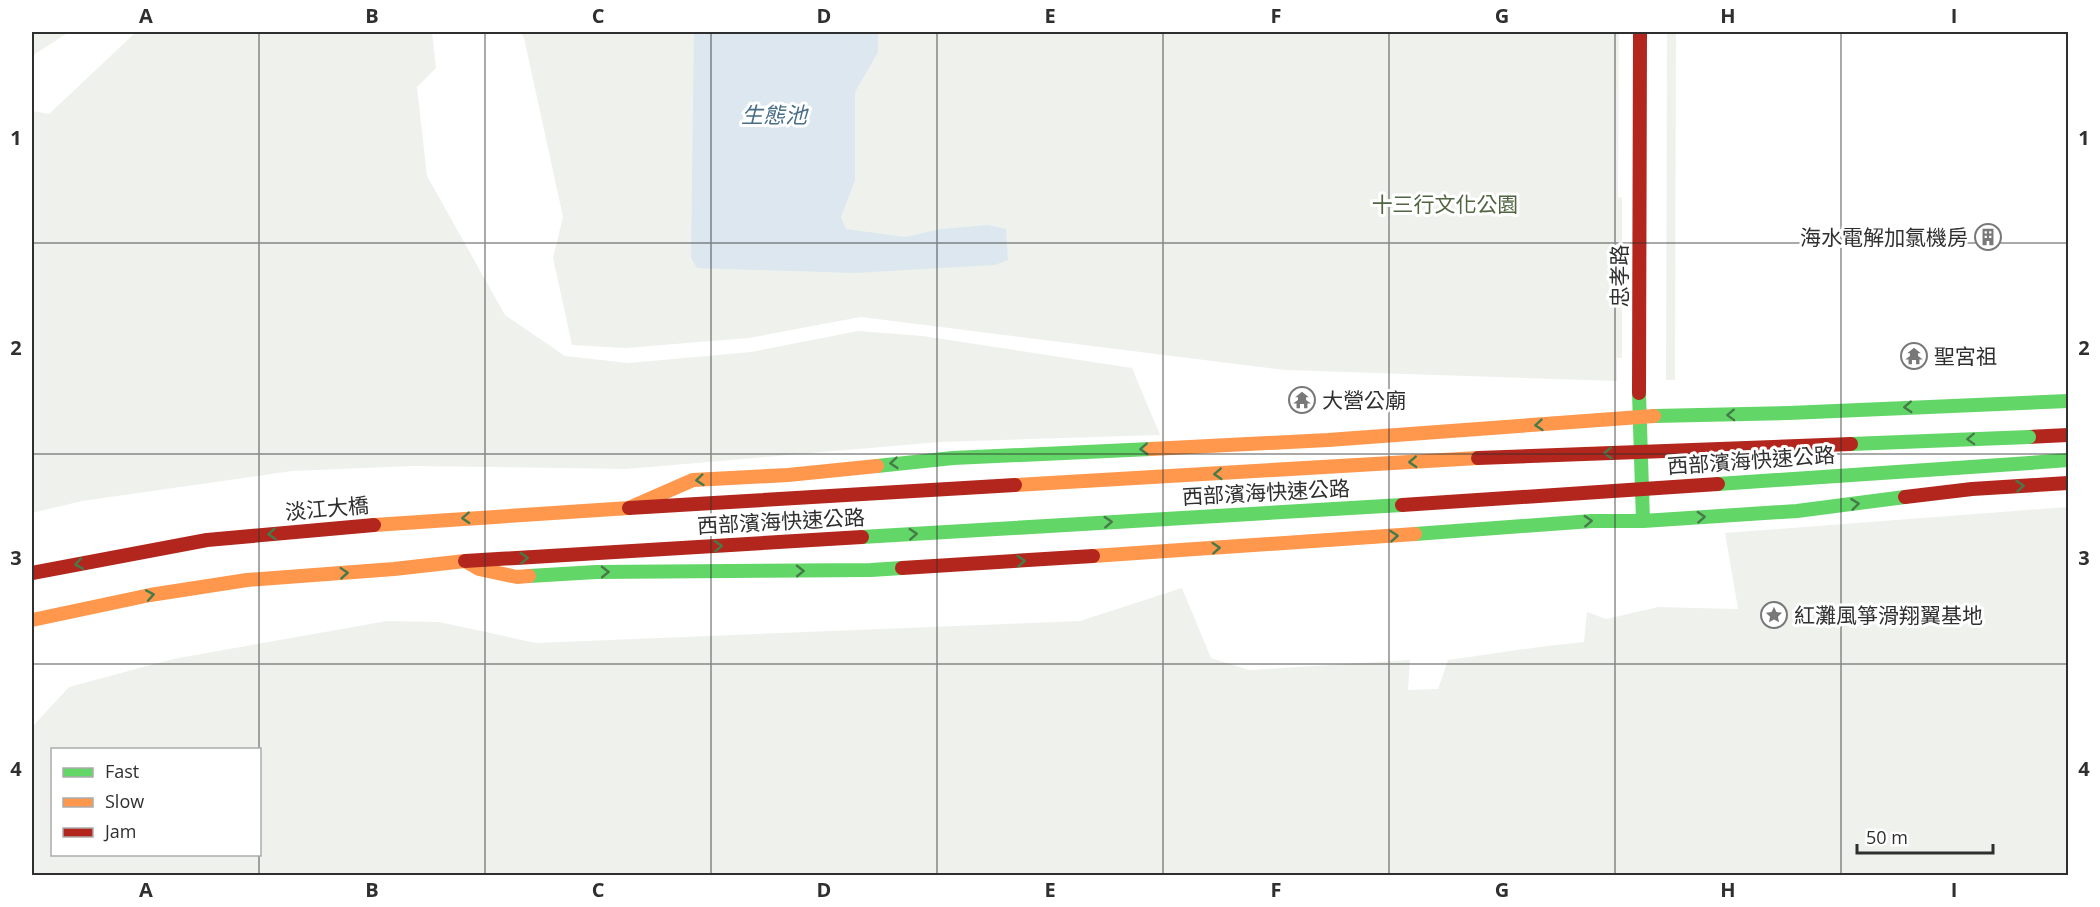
<svg xmlns="http://www.w3.org/2000/svg" width="2100" height="907" font-family="'Open Sans','Noto Sans TC',sans-serif">
  <rect width="100%" height="100%" fill="#fff"/>
  <path fill="#eff2ec" fill-rule="evenodd" d="M 32,32 L 69,32 L 32,56 Z
    M 136,32 L 432,32 L 436,68 L 417,87 L 427,176 L 505,315 L 565,356 L 628,363 L 751,352 L 858,331 L 923,336 L 1132,368 L 1160,435 L 940,442 L 626,469 L 413,466 L 292,471 L 82,501 L 32,513 L 32,111 L 49,114 Z
    M 521,32 L 1619,32 L 1618,197 L 1622,198 L 1622,358 L 1617,358 L 1617,381 L 1285,370 L 861,317 L 749,338 L 626,348 L 572,345 L 553,258 L 563,217 L 524,38 Z
    M 1667,32 L 1676,32 L 1675,380 L 1666,380 Z
    M 2068,507 L 2068,875 L 32,875 L 32,727 L 69,687 L 173,659 L 387,621 L 439,622 L 536,643 L 1080,621 L 1182,588 L 1211,658 L 1249,670 L 1410,660 L 1408,690 L 1438,689 L 1448,660 L 1539,647 L 1584,642 L 1587,612 L 1606,619 L 1658,607 L 1738,609 L 1725,533 ZM 52,750 L 260,750 L 260,854 L 52,854 Z"/>
  <path fill="#dce7ef" d="M 694,32 L 878,32 L 878,52 L 855,92 L 855,180 L 841,217 L 846,229 L 905,237 L 941,229 L 988,225 L 1006,229 L 1008,260 L 995,265 L 854,273 L 697,268 L 691,258 Z"/>
  <g fill="none" stroke-linecap="round" stroke-linejoin="round">
    <path stroke="#63d668" stroke-width="14" d="M 1639,393 L 1643,521
      M 1654,416 L 1789,413 L 2068,401
      M 2030,463 L 2068,460
      M 877,466 L 953,458 L 1151,449
      M 1415,534 L 1592,521 L 1643,521 L 1797,511 L 1905,497
      M 529,576 L 596,572 L 871,570 L 902,568"/>
    <path stroke="#ff974d" stroke-width="14" d="M 1151,449 L 1328,440 L 1654,416
      M 374,525 L 629,508 L 693,480 L 788,475 L 877,466
      M 1093,556 L 1415,534
      M 32,620 L 150,595 L 247,580 L 394,569 L 465,561 L 479,569 L 517,577 L 529,576"/>
    <path stroke="#b3261e" stroke-width="14" d="M 1639,393 L 1640,32
      M 2029,437 L 2068,435
      M 1905,497 L 1972,489 L 2068,483
      M 902,568 L 1093,556
      M 32,573 L 207,540 L 374,525"/>
    <path stroke="#63d668" stroke-width="14" d="M 1851,444 L 2029,437
      M 1718,484 L 2030,463
      M 862,537 L 1402,505"/>
    <path stroke="#ff974d" stroke-width="14" d="M 1015,485 L 1478,458"/>
    <path stroke="#b3261e" stroke-width="14" d="M 1478,458 L 1851,444
      M 1402,505 L 1718,484
      M 629,508 L 1015,485
      M 465,561 L 862,537"/>
  </g>
  <defs><path id="oneway-chevron" d="M-2-3.5L2.5 0L-2 3.5" fill="none" stroke-width="1.6" stroke-linecap="round" stroke-linejoin="round" transform="scale(1.5)"/></defs>
  <g stroke="#467a49">
    <use href="#oneway-chevron" transform="translate(1908 407) rotate(177)"/>
    <use href="#oneway-chevron" transform="translate(1731 415) rotate(178)"/>
    <use href="#oneway-chevron" transform="translate(1539 425) rotate(175)"/>
    <use href="#oneway-chevron" transform="translate(1971 439) rotate(178)"/>
    <use href="#oneway-chevron" transform="translate(1144 449) rotate(177)"/>
    <use href="#oneway-chevron" transform="translate(1608 453) rotate(178)"/>
    <use href="#oneway-chevron" transform="translate(1413 462) rotate(177)"/>
    <use href="#oneway-chevron" transform="translate(894 463) rotate(175)"/>
    <use href="#oneway-chevron" transform="translate(1218 474) rotate(177)"/>
    <use href="#oneway-chevron" transform="translate(700 480) rotate(174)"/>
    <use href="#oneway-chevron" transform="translate(2020 486) rotate(-5)"/>
    <use href="#oneway-chevron" transform="translate(1855 504) rotate(-7)"/>
    <use href="#oneway-chevron" transform="translate(1701 517) rotate(-3)"/>
    <use href="#oneway-chevron" transform="translate(466 518) rotate(177)"/>
    <use href="#oneway-chevron" transform="translate(1588 521) rotate(-3)"/>
    <use href="#oneway-chevron" transform="translate(1108 522) rotate(-3)"/>
    <use href="#oneway-chevron" transform="translate(272 534) rotate(175)"/>
    <use href="#oneway-chevron" transform="translate(913 534) rotate(-3)"/>
    <use href="#oneway-chevron" transform="translate(1394 536) rotate(-4)"/>
    <use href="#oneway-chevron" transform="translate(718 546) rotate(-3)"/>
    <use href="#oneway-chevron" transform="translate(1216 548) rotate(-4)"/>
    <use href="#oneway-chevron" transform="translate(524 558) rotate(-3)"/>
    <use href="#oneway-chevron" transform="translate(1021 561) rotate(-4)"/>
    <use href="#oneway-chevron" transform="translate(79 564) rotate(170)"/>
    <use href="#oneway-chevron" transform="translate(800 571) rotate(-1)"/>
    <use href="#oneway-chevron" transform="translate(605 572) rotate(-1)"/>
    <use href="#oneway-chevron" transform="translate(344 573) rotate(-4)"/>
    <use href="#oneway-chevron" transform="translate(150 595) rotate(-10)"/>
  </g>
  <path fill="none" stroke="#2f2f2f" stroke-width="1.5" stroke-opacity="0.55" d="M 259,32 L 259,750M 485,32 L 485,876M 711,32 L 711,876M 937,32 L 937,876M 1163,32 L 1163,876M 1389,32 L 1389,876M 1615,32 L 1615,876M 1841,32 L 1841,876M 32,243 L 2068,243M 32,454 L 2068,454M 32,664 L 2068,664M 259,854 L 259,876"/>
  <defs>
    <symbol id="building-ring" viewBox="-11 -11 22 22"><circle r="9.5" fill="#fff" stroke="#787878" stroke-width="1.5"/><path d="M-4-6H4V6H1V3H-1V6H-4ZM-2.5-4.3h1.7v1.8h-1.7ZM.8-4.3h1.7v1.8H.8ZM-2.5-1h1.7V.8h-1.7ZM.8-1h1.7V.8H.8Z" fill="#787878"/></symbol>
    <symbol id="temple-ring" viewBox="-11 -11 22 22"><circle r="9.5" fill="#fff" stroke="#787878" stroke-width="1.5"/><path d="M0-6L5-2H3V0L6.5 2.5H4V6H1.5V3h-3V6H-4V2.5H-6.5L-3 0V-2H-5Z" fill="#787878"/></symbol>
    <symbol id="sight-ring" viewBox="-11 -11 22 22"><circle r="9.5" fill="#fff" stroke="#787878" stroke-width="1.5"/><path d="M0-6L1.8-2.2L6-1.7L2.9 1.2L3.7 5.4L0 3.3L-3.7 5.4L-2.9 1.2L-6-1.7L-1.8-2.2Z" fill="#787878"/></symbol>
  </defs>
  <g fill-rule="evenodd">
    <use href="#building-ring" x="1973" y="222" width="30" height="30"/>
    <use href="#temple-ring" x="1899" y="341" width="30" height="30"/>
    <use href="#temple-ring" x="1287" y="385" width="30" height="30"/>
    <use href="#sight-ring" x="1759" y="600" width="30" height="30"/>
  </g>
  <g text-anchor="middle" dominant-baseline="central" stroke-width="6" stroke-linejoin="round" paint-order="stroke">
    <g font-size="21" fill="#526542" stroke="#fff">
      <text x="1445" y="204">十三行文化公園</text>
    </g>
    <g font-size="21" fill="#2f2f2f" stroke="#fff" text-anchor="start">
      <text x="1968" y="237" text-anchor="end">海水電解加氯機房</text>
      <text x="1934" y="356">聖宮祖</text>
      <text x="1322" y="400">大營公廟</text>
      <text x="1794" y="615">紅灘風箏滑翔翼基地</text>
    </g>
    <g font-size="21" fill="#2f2f2f" stroke="#fff">
      <text transform="translate(1619 276) rotate(-90)">忠孝路</text>
      <text transform="translate(1751 460) rotate(-4)">西部濱海快速公路</text>
      <text transform="translate(1266 492) rotate(-3)">西部濱海快速公路</text>
      <text transform="translate(327 508) rotate(-5)">淡江大橋</text>
      <text transform="translate(781 521) rotate(-3)">西部濱海快速公路</text>
    </g>
    <g font-size="22" font-style="italic" fill="#476d87" stroke="#fff">
      <text x="774" y="114">生態池</text>
    </g>
  </g>
  <rect width="2100" height="907" fill="none" stroke="#ffffff" stroke-width="66"/>
  <rect x="51" y="748" width="210" height="108" fill="#ffffff" stroke="#acacac" stroke-width="1.5"/>
  <rect x="63" y="768" width="30" height="9" fill="#63d668" stroke="#acacac" stroke-width="1.5"/>
  <text x="105" y="778" font-size="18" fill="#2f2f2f">Fast</text>
  <rect x="63" y="798" width="30" height="9" fill="#ff974d" stroke="#acacac" stroke-width="1.5"/>
  <text x="105" y="808" font-size="18" fill="#2f2f2f">Slow</text>
  <rect x="63" y="828" width="30" height="9" fill="#b3261e" stroke="#acacac" stroke-width="1.5"/>
  <text x="105" y="838" font-size="18" fill="#2f2f2f">Jam</text>
  <path d="M1857 844v9h136v-9" fill="none" stroke="#2f2f2f" stroke-width="3"/>
  <text x="1866" y="844" font-size="18" fill="#2f2f2f" stroke="#ffffff" stroke-width="4.5" paint-order="stroke">50 m</text>
  <rect x="33" y="33" width="2034" height="841" fill="none" stroke="#2f2f2f" stroke-width="2"/>
  <g font-size="20" text-anchor="middle" font-weight="bold" fill="#2f2f2f">
    <text x="146" y="23">A</text>
    <text x="372" y="23">B</text>
    <text x="598" y="23">C</text>
    <text x="824" y="23">D</text>
    <text x="1050" y="23">E</text>
    <text x="1276" y="23">F</text>
    <text x="1502" y="23">G</text>
    <text x="1728" y="23">H</text>
    <text x="1954" y="23">I</text>
    <text x="16" y="145">1</text>
    <text x="2084" y="145">1</text>
    <text x="16" y="355">2</text>
    <text x="2084" y="355">2</text>
    <text x="16" y="565">3</text>
    <text x="2084" y="565">3</text>
    <text x="16" y="776">4</text>
    <text x="2084" y="776">4</text>
    <text x="146" y="897">A</text>
    <text x="372" y="897">B</text>
    <text x="598" y="897">C</text>
    <text x="824" y="897">D</text>
    <text x="1050" y="897">E</text>
    <text x="1276" y="897">F</text>
    <text x="1502" y="897">G</text>
    <text x="1728" y="897">H</text>
    <text x="1954" y="897">I</text>
  </g>
</svg>
